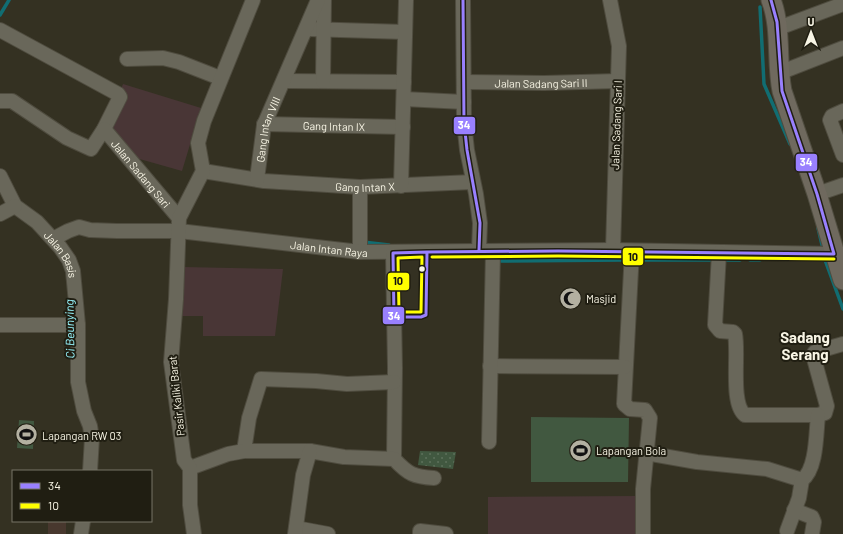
<svg xmlns="http://www.w3.org/2000/svg" width="843" height="534" font-family="Barlow,sans-serif">
  <defs>
    <pattern id="park-dots" width="8" height="8" patternUnits="userSpaceOnUse"><rect width="8" height="8" fill="#415840"/><path d="M2 2h.1M6 6h.1" fill="none" stroke="#5d715b" stroke-width="1.8" stroke-linecap="round"/></pattern>
  </defs>
  <rect width="100%" height="100%" fill="#343122"/>
  <path fill="#48382e" d="M 48,521 L 66,521 L 66,534 L 48,534 Z"/>
  <path fill="#493636" d="M 123,84 L 201,108 L 182,171 L 129,156 L 104,132 Z
    M 183,267 L 283,269 L 275,336 L 203,336 L 203,316 L 182,316 Z
    M 638,496 L 639,534 L 488,534 L 488,497 Z"/>
  <path fill="url(#park-dots)" d="M 420,451 L 456,452 L 453,469 L 418,465 Z"/>
  <path fill="#415840" d="M 531,417 L 629,418 L 628,482 L 531,482 Z
    M 19,420 L 34,421 L 33,449 L 17,448 Z"/>
  <g fill="none" stroke-linecap="round" stroke-linejoin="round">
    <path stroke="#116d72" stroke-width="3.5" d="M 760,7 L 764,84 L 790,144
      M 0,15 L 9,0
      M 818,228 L 823,249 L 821,249
      M 363,242 L 389,245
      M 637,260 L 713,260
      M 722,260 L 740,260
      M 750,260 L 760,260
      M 823,260 L 825,260 L 843,309
      M 501,261 L 624,260"/>
    <defs>
      <g id="minor">
        <path d="M 463,0 L 464,122 L 467,150 L 476,194 L 480,223 L 479,250"/>
        <path d="M 610,0 L 619,46 L 613,250"/>
        <path d="M 307,29 L 405,32"/>
        <path d="M 776,29 L 843,4"/>
        <path d="M 0,30 L 118,94 L 120,97 L 104,129 L 91,149 L 67,138 L 12,101 L 0,101"/>
        <path d="M 127,59 L 163,58 L 179,62 L 220,78"/>
        <path d="M 779,73 L 843,48"/>
        <path d="M 284,81 L 404,82"/>
        <path d="M 323,81 L 324,0"/>
        <path id="s1" d="M 464,82 L 544,83 L 618,81"/>
        <path d="M 404,99 L 464,102"/>
        <path d="M 843,111 L 832,116 L 830,120 L 843,155"/>
        <path id="s2" d="M 264,124 L 403,127"/>
        <path id="s3" d="M 104,129 L 179,218"/>
        <path id="s4" d="M 203,171 L 264,181 L 360,187 L 473,182"/>
        <path id="s5" d="M 0,176 L 15,206 L 37,222 L 60,247 L 69,260 L 73,271 L 78,325 L 78,382 L 84,411 L 90,426 L 92,438 L 90,471"/>
        <path id="s6" d="M 257,179 L 264,125 L 318,0"/>
        <path d="M 401,186 L 406,0"/>
        <path d="M 360,187 L 360,252"/>
        <path d="M 817,194 L 843,185"/>
        <path d="M 0,214 L 15,206"/>
        <path id="s7" d="M 53,239 L 68,231 L 79,227 L 90,230 L 117,231 L 179,231 L 360,252 L 613,250 L 834,254"/>
        <path d="M 632,251 L 624,404 L 630,409 L 645,410 L 650,418 L 643,489 L 643,534"/>
        <path d="M 393,253 L 395,368 L 394,459"/>
        <path d="M 719,253 L 715,325 L 720,331 L 733,332 L 735,334 C 739,353 730,404 745,415 L 818,415 L 825,413 L 827,406 L 813,355 L 815,352 L 843,344"/>
        <path d="M 0,325 L 78,325"/>
        <path d="M 490,366 L 625,367"/>
        <path d="M 489,442 L 493,251"/>
        <path d="M 244,451 L 249,418 L 261,379 L 316,381 L 347,384 L 394,382"/>
        <path d="M 646,453 L 697,462 L 767,469 L 802,480"/>
        <path d="M 190,468 L 228,454 L 244,451 L 310,451 L 344,457 L 394,459 C 408,474 414,477 434,478"/>
        <path d="M 794,510 L 812,517 L 814,522 L 812,534"/>
        <path d="M 296,528 L 328,534"/>
        <path d="M 787,531 L 799,498 L 802,480 C 817,469 816,433 818,415"/>
        <path d="M 81,534 L 83,521"/>
        <path d="M 194,534 L 190,505 L 190,468 L 184,460 L 171,362 L 176,299 L 179,218 L 203,171 L 198,143 L 204,121 L 253,0"/>
        <path d="M 295,534 L 303,475 L 310,451"/>
        <path d="M 420,534 L 420,531 L 446,534"/>
      </g>
      <path id="secondary" d="M 771,0 C 782,28 776,61 782,91 L 817,194 L 843,280"/>
    </defs>
    <use href="#minor" stroke="#4f4c3f" stroke-width="16"/>
    <use href="#secondary" stroke="#4f4c3f" stroke-width="21"/>
    <use href="#minor" stroke="#69675a" stroke-width="14"/>
    <use href="#secondary" stroke="#6f695e" stroke-width="19"/>
    <defs>
      <path id="bus-1" d="M 463,0 L 464,122 L 467,150 L 480,223 L 479,250
        M 427,252 L 426,315 L 421,317 L 394,317 L 393,253 Z
        M 427,252 L 558,251 L 834,254 L 817,194 L 782,91 L 777,22 L 771,0"/>
      <path id="bus-2" d="M 422,257 L 421,312 L 399,312 L 398,258 Z
        M 432,257 L 558,256 L 834,259"/>
    </defs>
    <use href="#bus-1" stroke="#201e12" stroke-width="6"/>
    <use href="#bus-2" stroke="#201e12" stroke-width="6"/>
    <use href="#bus-1" stroke="#9980ff" stroke-width="3"/>
    <use href="#bus-2" stroke="#ff0" stroke-width="3"/>
  </g>
  <defs>
    <symbol id="mosque-disc" viewBox="-11 -11 22 22"><circle r="9.5" fill="#b3b0a1" stroke="#201e12"/><path d="M3.5-4.9A6 6 0 1 0 3.5 4.9A5 5 0 1 1 3.5-4.9Z" fill="#111"/></symbol>
    <symbol id="stadium-disc" viewBox="-11 -11 22 22"><circle r="9.5" fill="#b3b0a1" stroke="#201e12"/><path d="M0-5a6.5 5 0 1 0 0 10a6.5 5 0 1 0 0-10ZM-3.5-1.8h7v3.6h-7Z" fill="#111"/></symbol>
  </defs>
  <g fill-rule="evenodd">
    <use href="#mosque-disc" x="558" y="286" width="25" height="25"/>
    <use href="#stadium-disc" x="14" y="422" width="25" height="25"/>
    <use href="#stadium-disc" x="568" y="438" width="25" height="25"/>
  </g>
  <circle fill="#f8f5e5" stroke="#201e12" stroke-width="1.5" cx="422" cy="269" r="3.5"/>
  <g text-anchor="middle" dominant-baseline="central" stroke-width="4" stroke-linejoin="round" paint-order="stroke">
    <g font-size="11" fill="#f8f5e5" stroke="#201e12">
      <text stroke="none"><textPath href="#s1" startOffset="77">Jalan Sadang Sari II</textPath></text>
      <text transform="translate(616 125) rotate(-88)">Jalan Sadang Sari I</text>
      <text stroke="none"><textPath href="#s2" startOffset="70">Gang Intan IX</textPath></text>
      <text stroke="none"><textPath href="#s6" startOffset="51">Gang Intan VIII</textPath></text>
      <text stroke="none"><textPath href="#s3" startOffset="58">Jalan Sadang Sari</textPath></text>
      <text stroke="none"><textPath href="#s4" startOffset="163">Gang Intan X</textPath></text>
      <text stroke="none"><textPath href="#s7" startOffset="280">Jalan Intan Raya</textPath></text>
      <text stroke="none"><textPath href="#s5" startOffset="102">Jalan Basis</textPath></text>
      <text transform="translate(176 396) rotate(-96)">Pasir Kaliki Barat</text>
    </g>
    <g font-size="11" fill="#f8f5e5" stroke="#201e12" text-anchor="start">
      <text x="586" y="298">Masjid</text>
      <text x="42" y="435">Lapangan RW 03</text>
      <text x="596" y="450">Lapangan Bola</text>
    </g>
    <g font-size="12" font-style="italic" fill="#98f7ff" stroke="#201e12">
      <text transform="translate(69 329) rotate(-91)">Ci Beunying</text>
    </g>
    <g font-size="15" font-weight="bold" fill="#f8f5e5" stroke="#201e12">
      <text x="805" y="337">Sadang<tspan x="805" dy="17">Serang</tspan></text>
    </g>
  </g>
  <g stroke="#201e12" stroke-width="1.5">
    <rect x="453" y="116" width="23" height="19" rx="4" fill="#9980ff"/>
    <rect x="795" y="153" width="23" height="19" rx="4" fill="#9980ff"/>
    <rect x="622" y="247" width="22" height="19" rx="4" fill="#ff0"/>
    <rect x="387" y="272" width="23" height="19" rx="4" fill="#ff0"/>
    <rect x="382" y="306" width="23" height="19" rx="4" fill="#9980ff"/>
  </g>
  <g font-size="11" text-anchor="middle" font-weight="bold" fill="#fff">
    <text x="464" y="129">34</text>
    <text x="806" y="166">34</text>
    <text x="394" y="320">34</text>
  </g>
  <g font-size="11" text-anchor="middle" font-weight="bold" fill="#111">
    <text x="633" y="261">10</text>
    <text x="398" y="285">10</text>
  </g>
  <rect x="12" y="470" width="140" height="52" fill="#201e12" stroke="#767466"/>
  <rect x="20" y="483" width="20" height="6" fill="#9980ff" stroke="#767466"/>
  <text x="48" y="490" font-size="12" fill="#f8f5e5">34</text>
  <rect x="20" y="503" width="20" height="6" fill="#ffff00" stroke="#767466"/>
  <text x="48" y="510" font-size="12" fill="#f8f5e5">10</text>
  <g transform="translate(811 32)" stroke="#201e12" stroke-width="3" paint-order="stroke">
  <path d="M0-3L7 15L0 10L-7 15Z" fill="#f8f5e5"/>
  <text y="-6" font-size="11" font-weight="bold" text-anchor="middle" fill="#f8f5e5">U</text>
  </g>
</svg>
